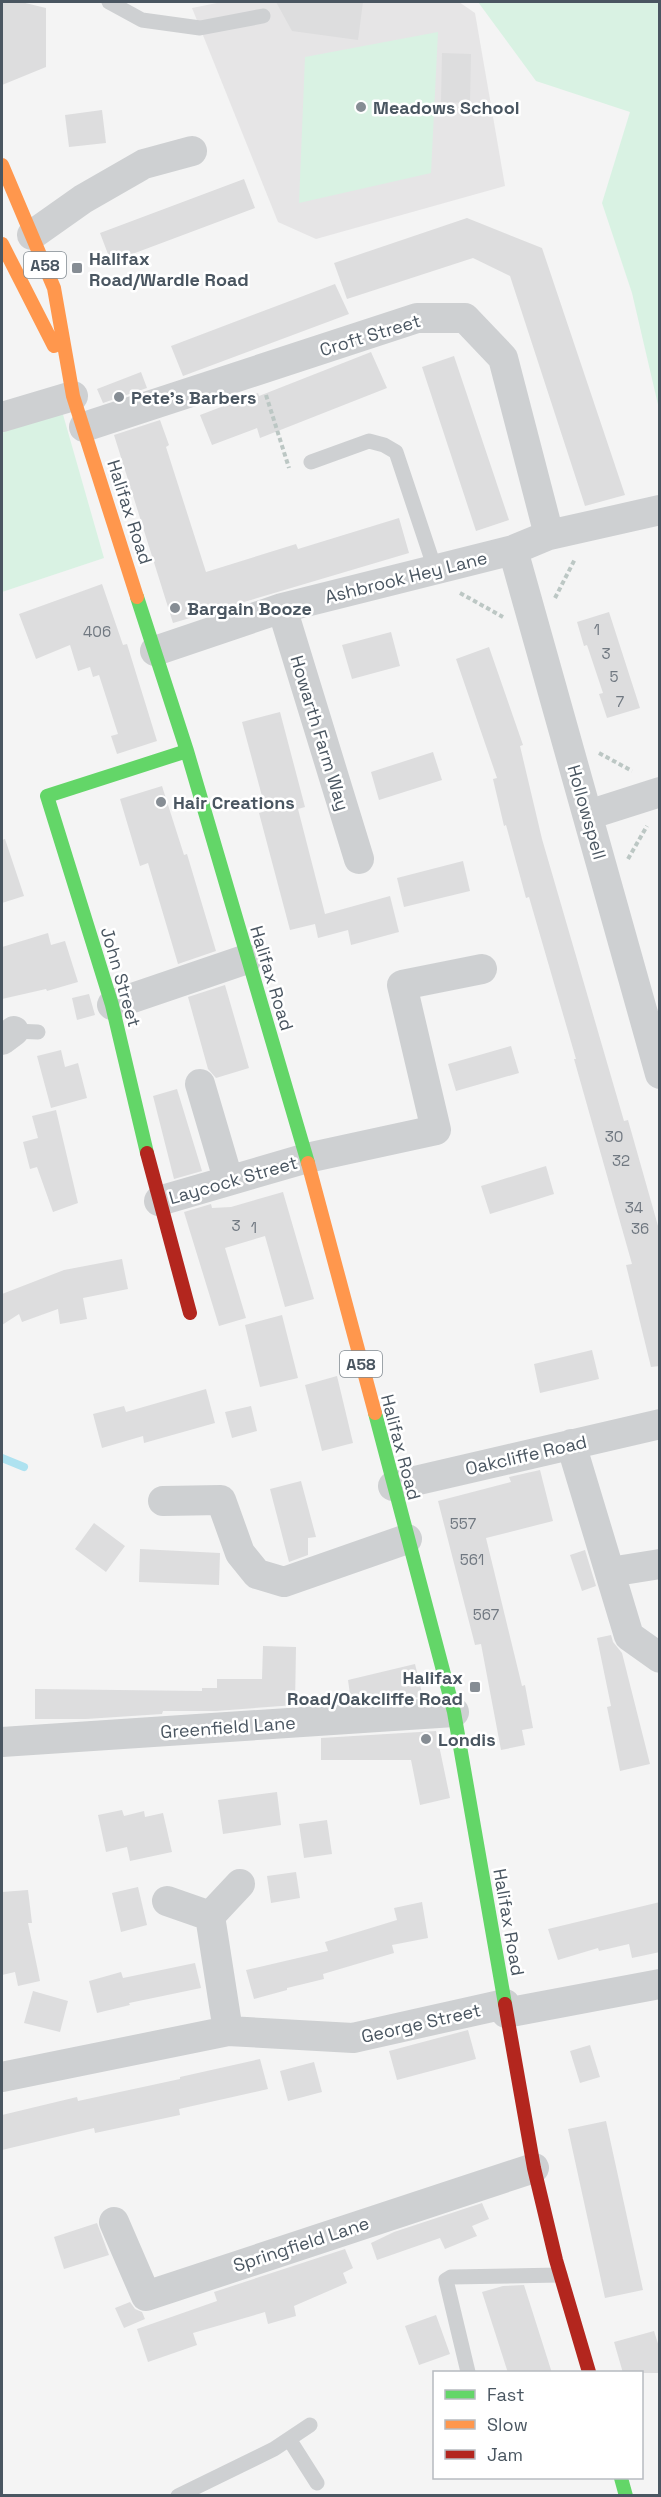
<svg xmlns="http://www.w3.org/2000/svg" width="661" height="2497" font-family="'Space Grotesk',sans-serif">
  <rect width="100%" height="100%" fill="#f4f4f4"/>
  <path fill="#e6e5e6" d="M 222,2 L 459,2 L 475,13 L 505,186 L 316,239 L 278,222 L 192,8 Z"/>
  <path fill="#d9f2e3" d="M 478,2 L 659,2 L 659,409 L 632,293 L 602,203 L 630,112 L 536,81 Z
    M 438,32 L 431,173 L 299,203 L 305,57 Z
    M 62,411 L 104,558 L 2,592 L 2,430 Z"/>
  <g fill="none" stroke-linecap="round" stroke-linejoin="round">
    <path stroke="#aee2f0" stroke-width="8" d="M 2,1458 L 24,1467"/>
  </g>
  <path fill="#ddddde" d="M 2,2 L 21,2 L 46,8 L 46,67 L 2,85 Z
    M 276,2 L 363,2 L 358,40 L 292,31 Z
    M 442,53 L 471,54 L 470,103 L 441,102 Z
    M 102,110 L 106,143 L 69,147 L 65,115 Z
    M 244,179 L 255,208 L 111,262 L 100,233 Z
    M 467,218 L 542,248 L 625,495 L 585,506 L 510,276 L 473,258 L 347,299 L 334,263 Z
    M 335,284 L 349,314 L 183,376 L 171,346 Z
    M 371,352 L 387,388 L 260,438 L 257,428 L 212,445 L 200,415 L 258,393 L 259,396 Z
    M 454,356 L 509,520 L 476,531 L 422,367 Z
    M 141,372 L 147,388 L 103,403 L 97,389 Z
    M 160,420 L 169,445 L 166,447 L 206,572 L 296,544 L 298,549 L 399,518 L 409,553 L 173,623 L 114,435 Z
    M 102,584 L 123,645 L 127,644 L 157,741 L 117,754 L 111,736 L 118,734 L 99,675 L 93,677 L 90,667 L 78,671 L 70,645 L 36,659 L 19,614 Z
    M 609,612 L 640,708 L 607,718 L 599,694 L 603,693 L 587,645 L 584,646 L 577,622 Z
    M 391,632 L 400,666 L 352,679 L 342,645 Z
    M 489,647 L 523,745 L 520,746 L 542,839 L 624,1121 L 628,1120 L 660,1233 L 660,1366 L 651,1367 L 626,1265 L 632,1264 L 574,1059 L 576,1059 L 529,897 L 526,898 L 506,825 L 504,826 L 493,779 L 497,778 L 456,659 Z
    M 280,712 L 305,807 L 298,809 L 325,914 L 390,896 L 399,932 L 351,945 L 348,930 L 318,938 L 315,924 L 290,930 L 259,813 L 266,811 L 242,722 Z
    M 433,752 L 442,780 L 379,800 L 371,772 Z
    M 162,786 L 184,855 L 187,854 L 216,951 L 178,964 L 148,863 L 140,866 L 120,799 Z
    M 5,839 L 24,896 L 2,903 L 2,840 Z
    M 463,861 L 470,891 L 404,907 L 397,878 Z
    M 48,933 L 51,945 L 65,941 L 78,982 L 47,991 L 46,989 L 2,999 L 2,947 Z
    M 225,985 L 249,1068 L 216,1078 L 208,1069 L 188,997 Z
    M 89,994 L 95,1015 L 77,1020 L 72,998 Z
    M 511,1046 L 519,1073 L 456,1091 L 448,1064 Z
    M 61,1050 L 65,1067 L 78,1063 L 87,1098 L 51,1108 L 37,1056 Z
    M 177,1089 L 202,1171 L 174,1179 L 153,1096 Z
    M 56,1110 L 78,1203 L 53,1212 L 37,1167 L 30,1169 L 23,1142 L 38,1138 L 32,1116 Z
    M 546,1166 L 554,1194 L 490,1214 L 481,1186 Z
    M 283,1192 L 314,1299 L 285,1307 L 265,1236 L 225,1248 L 246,1318 L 219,1326 L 184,1212 L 211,1204 L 212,1208 L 231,1207 Z
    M 122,1259 L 128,1289 L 83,1298 L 87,1319 L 60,1324 L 58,1309 L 22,1322 L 19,1314 L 2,1325 L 2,1294 L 64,1270 Z
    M 282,1315 L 298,1378 L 260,1387 L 245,1325 Z
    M 592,1350 L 599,1379 L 540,1393 L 534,1364 Z
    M 337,1376 L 353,1443 L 322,1451 L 305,1385 Z
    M 206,1389 L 215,1423 L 144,1443 L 143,1436 L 102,1448 L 93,1414 L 124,1406 L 126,1412 Z
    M 251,1406 L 257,1431 L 232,1438 L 225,1412 Z
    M 540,1470 L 553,1521 L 486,1538 L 522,1686 L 525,1685 L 533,1728 L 522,1730 L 525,1745 L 501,1750 L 481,1644 L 475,1645 L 438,1501 L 511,1482 L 509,1477 Z
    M 301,1481 L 316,1537 L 308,1538 L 308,1555 L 289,1562 L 270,1489 Z
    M 94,1523 L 125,1546 L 106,1572 L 75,1549 Z
    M 140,1549 L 220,1553 L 219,1585 L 139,1582 Z
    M 585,1550 L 596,1586 L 582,1591 L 570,1555 Z
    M 611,1635 L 613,1642 L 622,1653 L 650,1764 L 620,1771 L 607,1707 L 611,1706 L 597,1638 Z
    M 263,1646 L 296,1647 L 295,1705 L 216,1711 L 163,1711 L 162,1714 L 86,1719 L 35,1719 L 35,1689 L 202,1691 L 202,1688 L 217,1688 L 217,1679 L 262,1679 Z
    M 415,1664 L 423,1697 L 351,1702 L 348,1680 Z
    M 436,1731 L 450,1798 L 420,1805 L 411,1760 L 321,1760 L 321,1738 Z
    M 277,1792 L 281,1825 L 223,1834 L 218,1800 Z
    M 122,1810 L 124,1816 L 144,1811 L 145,1817 L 163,1813 L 172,1852 L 130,1861 L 127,1847 L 106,1852 L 98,1815 Z
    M 327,1820 L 332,1854 L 304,1858 L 299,1824 Z
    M 296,1872 L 300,1898 L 271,1903 L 267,1876 Z
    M 138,1887 L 147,1925 L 121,1932 L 112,1893 Z
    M 28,1890 L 32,1923 L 28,1923 L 40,1981 L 18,1986 L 15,1972 L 2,1975 L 2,1892 Z
    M 422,1902 L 428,1938 L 392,1945 L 394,1953 L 323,1974 L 324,1979 L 287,1988 L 287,1990 L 254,1999 L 246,1970 L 328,1951 L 325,1942 L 397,1920 L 394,1908 Z
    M 660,1902 L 660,1952 L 632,1958 L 629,1944 L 599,1951 L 598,1948 L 558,1960 L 548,1929 Z
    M 195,1963 L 201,1988 L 129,2003 L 130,2005 L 97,2013 L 89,1981 L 121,1972 L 123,1978 Z
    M 33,1991 L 68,2001 L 60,2032 L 24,2023 Z
    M 468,2030 L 476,2059 L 397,2080 L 389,2051 Z
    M 590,2045 L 600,2077 L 580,2083 L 570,2051 Z
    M 260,2059 L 268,2089 L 179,2109 L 180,2115 L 95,2133 L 94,2128 L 2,2150 L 2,2115 L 77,2097 L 78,2101 L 180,2079 L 180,2077 Z
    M 314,2062 L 322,2092 L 288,2101 L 280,2071 Z
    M 606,2121 L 643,2290 L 605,2298 L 568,2129 Z
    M 482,2203 L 489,2219 L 472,2226 L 477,2236 L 445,2249 L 440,2238 L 377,2260 L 371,2243 L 394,2232 Z
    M 97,2223 L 109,2255 L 64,2269 L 54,2237 Z
    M 345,2249 L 353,2268 L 343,2273 L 347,2283 L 294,2306 L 296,2316 L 268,2324 L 265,2312 L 193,2333 L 197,2345 L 148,2362 L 137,2329 L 217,2301 L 214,2292 Z
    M 524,2285 L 552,2373 L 508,2373 L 482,2292 L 503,2286 Z
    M 130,2302 L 135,2309 L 142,2312 L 145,2319 L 124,2328 L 115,2308 Z
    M 436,2315 L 450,2354 L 419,2365 L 405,2326 Z
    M 654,2331 L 660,2350 L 660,2373 L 623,2373 L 614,2342 Z"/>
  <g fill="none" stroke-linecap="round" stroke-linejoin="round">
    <path stroke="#bcc7c4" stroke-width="4" stroke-dasharray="4.5 3" stroke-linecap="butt" d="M 266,395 L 289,468
      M 460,593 L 503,617
      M 555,598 L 575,559
      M 599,753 L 632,771
      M 628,859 L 647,826"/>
    <path stroke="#ced0d2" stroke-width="15" d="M 109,2 L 142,20 L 200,28 L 263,16
      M 311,462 L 369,441 L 384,445 L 396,452 L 435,569
      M 14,1031 L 38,1032
      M 468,2372 L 446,2280 L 451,2277 L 560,2275
      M 289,2439 L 317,2483
      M 178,2496 L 274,2449 L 310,2425"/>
    <path stroke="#ced0d2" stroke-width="30" d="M 32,235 L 83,199 L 144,164 L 192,151
      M 2,417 L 73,396
      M 84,427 L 417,318 L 465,318 L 503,358 L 549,535
      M 513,550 L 660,1074
      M 282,608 L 359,859
      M 155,651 L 282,608 L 513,550 L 549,535 L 660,510
      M 588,815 L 660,792
      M 112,1005 L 247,959
      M 2,1040 L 14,1031
      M 200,1084 L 228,1179
      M 159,1201 L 307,1158 L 436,1130 L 402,985 L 482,969
      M 571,1444 L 629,1636 L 660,1658
      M 393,1486 L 660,1424
      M 163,1501 L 221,1500 L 240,1553 L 257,1574 L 284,1582 L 407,1539
      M 610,1572 L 660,1564
      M 2,1742 L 454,1712
      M 167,1901 L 210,1916
      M 506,2013 L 660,1984
      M 228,2031 L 210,1916 L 240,1884
      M 2,2077 L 228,2031 L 353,2038 L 505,2004
      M 114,2222 L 146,2296 L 534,2168"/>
    <path stroke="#63d668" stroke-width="14" d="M 137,597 L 187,751 L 308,1163
      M 147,1153 L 112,1005 L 47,796 L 187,751
      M 375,1413 L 454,1712 L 505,2004
      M 621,2478 L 626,2496"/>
    <path stroke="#ff974d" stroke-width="14" d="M 2,165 L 54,288 L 73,396 L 137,597
      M 2,244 L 54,346
      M 308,1163 L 375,1413"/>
    <path stroke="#b3261e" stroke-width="14" d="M 147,1153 L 190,1313
      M 505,2004 L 534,2168 L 556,2260 L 589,2372"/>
  </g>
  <g fill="#868d94" stroke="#fff" stroke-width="2">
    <circle cx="361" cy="107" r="6"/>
    <rect x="71" y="262" width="12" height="12" rx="3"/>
    <circle cx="119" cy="397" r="6"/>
    <circle cx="175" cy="608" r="6"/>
    <circle cx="161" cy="802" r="6"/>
    <rect x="469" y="1681" width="12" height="12" rx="3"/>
    <circle cx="426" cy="1739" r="6"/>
  </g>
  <g text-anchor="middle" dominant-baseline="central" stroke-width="5" stroke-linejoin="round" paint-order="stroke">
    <g font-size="15" fill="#707881">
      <text x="597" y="629">1</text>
      <text x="97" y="631">406</text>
      <text x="606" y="653">3</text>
      <text x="614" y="676">5</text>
      <text x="620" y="701">7</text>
      <text x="614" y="1136">30</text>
      <text x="621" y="1160">32</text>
      <text x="634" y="1207">34</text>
      <text x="236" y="1225">3</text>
      <text x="254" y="1227">1</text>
      <text x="640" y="1228">36</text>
      <text x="463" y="1523">557</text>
      <text x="472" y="1559">561</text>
      <text x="486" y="1614">567</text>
    </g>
    <g fill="#fff" stroke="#808990" stroke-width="1.5">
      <rect x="24" y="252" width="42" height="26" rx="4.5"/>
      <rect x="340" y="1351" width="42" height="26" rx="4.5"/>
    </g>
    <g font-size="16" font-weight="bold" fill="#4a5661">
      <text x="45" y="265">A58</text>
      <text x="361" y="1364">A58</text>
    </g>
    <g font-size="18" font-weight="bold" fill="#4a5661" stroke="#fff" text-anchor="start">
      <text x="373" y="107">Meadows School</text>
      <text x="89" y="258">Halifax<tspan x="89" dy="21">Road/Wardle Road</tspan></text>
      <text x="131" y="397">Pete's Barbers</text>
      <text x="187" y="608">Bargain Booze</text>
      <text x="173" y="802">Hair Creations</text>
      <text x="463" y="1677" text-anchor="end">Halifax<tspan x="463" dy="21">Road/Oakcliffe Road</tspan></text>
      <text x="438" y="1739">Londis</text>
    </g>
    <g font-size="18" fill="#4a5661" stroke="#fff">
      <text transform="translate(370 335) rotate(-17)">Croft Street</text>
      <text transform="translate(130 512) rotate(72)">Halifax Road</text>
      <text transform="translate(406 577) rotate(-14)">Ashbrook Hey Lane</text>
      <text transform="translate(320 733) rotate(73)">Howarth Farm Way</text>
      <text transform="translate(587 812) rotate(74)">Hollowspell</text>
      <text transform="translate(121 977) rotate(74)">John Street</text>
      <text transform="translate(272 978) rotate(73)">Halifax Road</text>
      <text transform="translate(233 1180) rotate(-16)">Laycock Street</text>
      <text transform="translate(401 1447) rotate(75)">Halifax Road</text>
      <text transform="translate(526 1455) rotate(-13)">Oakcliffe Road</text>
      <text transform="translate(228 1727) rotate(-4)">Greenfield Lane</text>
      <text transform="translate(509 1922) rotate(80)">Halifax Road</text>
      <text transform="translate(421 2023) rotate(-13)">George Street</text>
      <text transform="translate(301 2244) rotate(-18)">Springfield Lane</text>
    </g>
  </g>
  <rect width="661" height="2497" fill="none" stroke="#4a5661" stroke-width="6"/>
  <rect x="433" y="2371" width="210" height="108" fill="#ffffff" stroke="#b7bbc0" stroke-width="1.5"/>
  <rect x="445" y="2390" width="30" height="9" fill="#63d668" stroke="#b7bbc0" stroke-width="1.5"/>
  <text x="487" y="2401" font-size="18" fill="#4a5661">Fast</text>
  <rect x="445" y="2420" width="30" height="9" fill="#ff974d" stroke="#b7bbc0" stroke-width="1.5"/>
  <text x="487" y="2431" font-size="18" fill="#4a5661">Slow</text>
  <rect x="445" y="2450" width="30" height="9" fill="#b3261e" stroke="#b7bbc0" stroke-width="1.5"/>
  <text x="487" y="2461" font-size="18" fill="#4a5661">Jam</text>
</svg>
